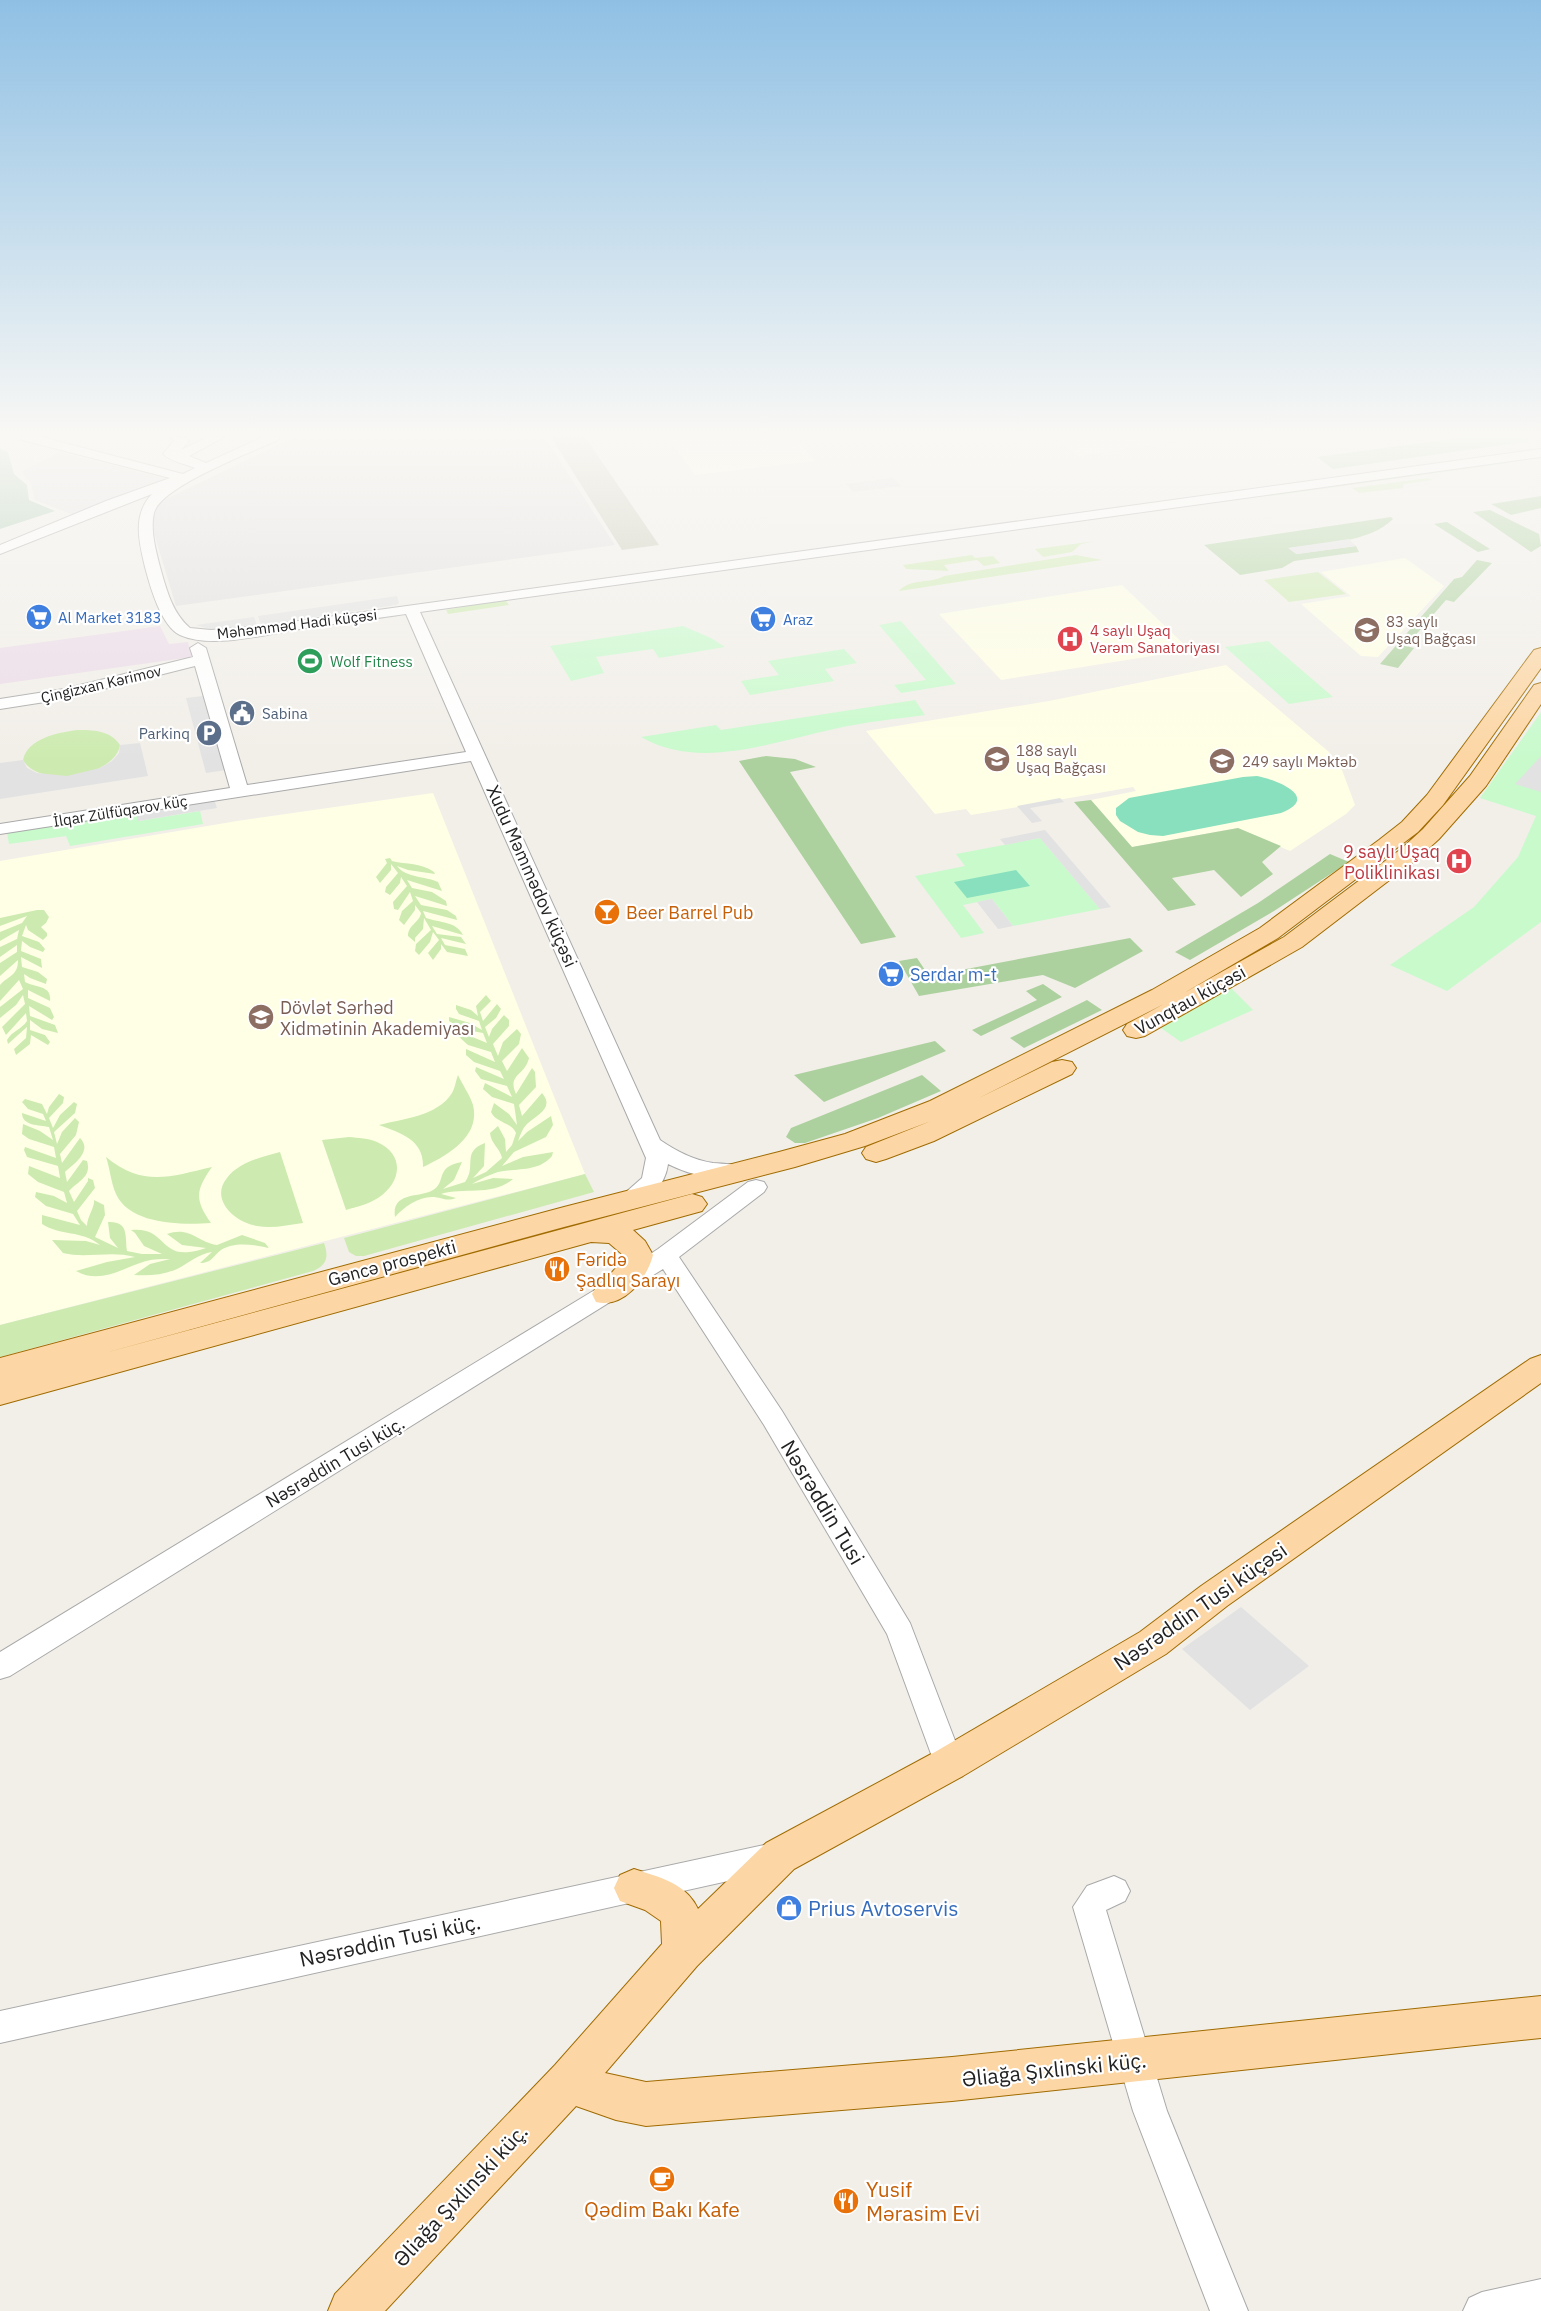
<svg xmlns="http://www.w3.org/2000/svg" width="1541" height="2311" font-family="'IBM Plex Sans',sans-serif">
  <rect width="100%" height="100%" fill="#f2efe9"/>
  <path fill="#e0dfdf" d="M 294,437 L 544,437 L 615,545 L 176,606 L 154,533 L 152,517 L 156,507 L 166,499 Z"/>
  <path fill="#ebdbe8" d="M 160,626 L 169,644 L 188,642 L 192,657 L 0,684 L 0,648 Z"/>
  <path fill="#ffffe5" d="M 668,437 L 794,437 L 815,461 L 695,475 Z
    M 1055,437 L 1191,437 L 1193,438 L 1078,456 Z
    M 1405,558 L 1444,586 L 1378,657 L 1361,656 L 1301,604 L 1351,596 L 1321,572 Z
    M 1122,585 L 1190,650 L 1001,680 L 939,614 Z
    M 1226,665 L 1329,752 L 1342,770 L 1355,805 L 1346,814 L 1290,851 L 1238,828 L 1132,847 L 1091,800 L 1136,791 L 1133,787 L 971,815 L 966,809 L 935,814 L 866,731 L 1049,701 Z
    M 433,793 L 585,1174 L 0,1325 L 0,861 L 237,821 Z"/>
  <path fill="#c7c7b4" d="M 551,437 L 585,437 L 659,545 L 622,550 Z"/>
  <path fill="#cdebb0" d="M 1507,461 L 1508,463 L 1271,496 L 1267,495 Z
    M 1428,478 L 1432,480 L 1404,484 L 1403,488 L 1359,493 L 1352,488 Z
    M 1096,541 L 1081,544 L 1072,552 L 1043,557 L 1035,549 Z
    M 972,555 L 975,558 L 993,556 L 1000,563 L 984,566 L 977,560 L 944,565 L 949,571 L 906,569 L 903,565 Z
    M 1076,555 L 1102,560 L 899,591 C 910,578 930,584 944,576 Z
    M 1318,572 L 1346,594 L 1289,602 L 1264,580 Z
    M 505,599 L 509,605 L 448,614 L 446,610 Z
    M 77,730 C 93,730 110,730 120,745 C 115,777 39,789 23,760 C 28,738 57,733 77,730 Z
    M 390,858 L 392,861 C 407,865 420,862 434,872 L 435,874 L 408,870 L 397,866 C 406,878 425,876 438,882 L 442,891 L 407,880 L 412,888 L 432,892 L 446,901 L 447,906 L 415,896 L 421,905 L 447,910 L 456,916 L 457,920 L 423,911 L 426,918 C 440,923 456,921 463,935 L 432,926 L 437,934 L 461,937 L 466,944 L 441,938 L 445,945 L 465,949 L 468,956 L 447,952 L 441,944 L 441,949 L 433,960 L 428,953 L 439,940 L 433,932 L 430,942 L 419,955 L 415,951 L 416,944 L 431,930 L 424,918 L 423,929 L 415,938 L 415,942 L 408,936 C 408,925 420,922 421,913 L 415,905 L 415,910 L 404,925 L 399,920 L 402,911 L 413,901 L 410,892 L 398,910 L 394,909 L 393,902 L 407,886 L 401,877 L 400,883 L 390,895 L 385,892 L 386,887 L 398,873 L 391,864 L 391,870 L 380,883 L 376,877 L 387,863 L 385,859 Z
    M 37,910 L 44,910 L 49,917 L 46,923 L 41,927 L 47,933 L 47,936 L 43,940 L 28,930 L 26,925 L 22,936 L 39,942 L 45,949 L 43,952 L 30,947 L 22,941 L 21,951 L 41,959 L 42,968 L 21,957 L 22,967 L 38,972 L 47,979 L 46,984 L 30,978 L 24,974 L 25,982 C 36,988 52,985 50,1001 L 28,990 L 28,998 L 50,1008 L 54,1017 L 52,1020 L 29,1006 L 30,1016 L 55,1025 L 58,1033 L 42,1029 L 30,1020 L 30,1030 L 45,1035 L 50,1042 L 48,1045 L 31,1035 L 30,1044 L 16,1055 L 14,1049 L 26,1038 L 27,1027 L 8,1044 L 7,1040 C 12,1031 22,1029 27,1021 L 26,1013 L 6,1035 L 2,1027 L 25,1004 L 23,995 L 16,1005 L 0,1018 L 0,1007 L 23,989 L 19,980 L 0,1001 L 0,985 C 9,975 18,976 18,960 L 0,976 L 0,963 L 17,952 L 17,945 L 0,957 L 0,947 L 17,939 L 19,930 L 0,941 L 0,932 L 22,923 L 27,916 L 0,926 L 0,918 Z
    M 486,995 L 491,1001 L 480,1012 L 483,1021 L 497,1004 L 501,1009 L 496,1018 L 485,1027 L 489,1037 L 492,1029 L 504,1015 L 509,1020 L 509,1026 L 493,1044 L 498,1056 L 503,1042 L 517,1029 L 521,1034 L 519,1044 L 502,1061 L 507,1071 L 522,1048 L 529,1058 C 525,1076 507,1074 516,1094 L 532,1068 L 535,1072 L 536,1087 L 519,1105 L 522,1116 L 542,1093 C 555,1108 537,1115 527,1124 C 522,1129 521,1134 518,1141 L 527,1132 L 551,1116 L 553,1125 L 546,1137 L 514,1152 L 502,1166 L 523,1157 L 553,1152 L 552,1156 C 539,1172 517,1168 498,1172 C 489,1175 480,1179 472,1184 L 493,1178 L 513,1179 C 492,1197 465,1187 441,1194 L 456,1198 C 446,1202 442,1197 432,1197 C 418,1197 404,1207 395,1217 C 391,1191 421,1198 433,1190 C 447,1182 434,1167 462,1162 L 454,1180 L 443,1189 L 465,1182 C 477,1166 461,1152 485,1143 L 484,1166 L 473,1178 L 486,1172 L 502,1158 C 500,1148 491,1144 490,1133 L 498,1126 L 505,1139 L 506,1152 L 512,1145 L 516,1133 C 511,1122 496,1123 491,1112 L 494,1103 L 509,1114 L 517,1125 L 514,1104 L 492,1097 L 483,1089 L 485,1083 L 512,1097 L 507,1086 L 481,1079 L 475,1071 L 476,1067 L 504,1079 L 500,1071 L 474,1062 L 466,1055 L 466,1049 L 495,1062 L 491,1052 L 468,1045 L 458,1036 L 458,1031 L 487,1043 L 483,1033 L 461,1029 L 449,1021 L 449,1017 L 470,1023 L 482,1030 L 479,1021 L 459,1014 L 456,1009 L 456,1005 L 471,1010 L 478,1016 L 476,1006 Z
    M 458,1075 C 462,1084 470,1095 473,1105 C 481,1137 446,1156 423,1167 C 424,1140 401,1133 379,1125 C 402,1119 438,1116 452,1093 C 455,1088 456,1080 458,1075 Z
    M 59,1094 L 64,1097 L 63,1103 L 49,1118 L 53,1128 L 60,1115 L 74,1102 L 77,1104 L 75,1113 L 54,1132 L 57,1144 L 62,1132 L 75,1118 L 79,1122 L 76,1135 L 60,1154 L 62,1163 L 80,1138 C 93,1151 74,1164 65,1172 L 67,1182 L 83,1160 L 87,1161 C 92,1177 78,1181 69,1191 L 74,1202 L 88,1181 L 88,1178 L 93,1180 L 95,1188 L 77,1211 L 81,1220 L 87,1226 C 87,1217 95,1207 94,1200 L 104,1205 L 105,1215 L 95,1237 L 118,1248 L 110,1238 L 108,1222 C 129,1221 125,1236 127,1251 L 142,1254 L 162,1254 L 144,1246 L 135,1233 L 131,1230 C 170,1226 157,1265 206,1248 L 182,1245 L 167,1234 C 190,1226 197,1242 217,1245 L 242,1235 L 265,1243 L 269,1248 C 254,1245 235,1241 221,1250 C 213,1256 212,1263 200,1263 L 212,1252 C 198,1254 189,1263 177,1269 C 163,1275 149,1276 134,1275 L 150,1264 L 170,1259 C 162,1259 154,1259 146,1261 C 122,1268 101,1285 76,1271 L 107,1262 L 135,1257 C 110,1250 87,1259 63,1253 L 52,1240 L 86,1241 L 100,1245 C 82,1230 60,1236 42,1224 L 42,1215 L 80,1225 L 73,1214 L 46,1206 L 35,1197 L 36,1192 L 54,1196 L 67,1203 L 64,1192 L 38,1182 L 28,1174 L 29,1166 L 60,1178 L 58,1166 L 27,1157 L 24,1150 L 25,1147 L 56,1158 L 54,1147 L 29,1139 L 22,1134 L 23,1124 L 40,1131 L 53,1140 L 49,1127 C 39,1125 22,1126 22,1113 L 46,1121 L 43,1114 L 28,1109 L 22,1102 L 25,1099 L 42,1104 L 47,1114 L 49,1107 Z
    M 349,1137 C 358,1138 369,1138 377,1142 C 406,1155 401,1183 378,1198 C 369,1204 356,1207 346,1210 L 322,1140 Z
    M 280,1152 L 303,1223 C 288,1225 272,1229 257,1226 C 236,1223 209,1200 227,1178 C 239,1162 262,1157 280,1152 Z
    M 106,1157 C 143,1187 169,1177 212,1167 C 196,1190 194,1199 211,1223 C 182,1225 130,1225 116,1194 C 111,1183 110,1169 106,1157 Z
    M 585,1174 L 594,1192 L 364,1256 L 356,1256 L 349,1252 L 344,1238 Z
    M 324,1243 C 329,1257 327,1265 313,1271 L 0,1357 L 0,1325 Z"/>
  <path fill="#add19e" d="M 1465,437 L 1524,437 L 1531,441 L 1333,469 L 1317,457 Z
    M 1541,496 L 1541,508 L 1511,515 L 1491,504 Z
    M 1490,510 L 1539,534 L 1541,546 L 1531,552 L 1473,512 Z
    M 1391,517 L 1393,519 C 1369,543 1322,543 1289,548 L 1297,554 L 1356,546 L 1359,552 L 1294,561 L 1282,568 L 1240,575 L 1204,545 Z
    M 1446,522 L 1447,522 L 1490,549 L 1478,552 L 1434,524 Z
    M 1477,560 L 1492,563 L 1454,602 L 1446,600 L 1406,646 L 1414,648 L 1398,668 L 1380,664 L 1454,579 L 1462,577 Z
    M 766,756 L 795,759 L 816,767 L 790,772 L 896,937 L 861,944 L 739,761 Z
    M 1091,800 L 1132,847 L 1238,828 L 1281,846 L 1262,862 L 1273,874 L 1241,897 L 1214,870 L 1172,878 L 1196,905 L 1168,911 L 1074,802 Z
    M 1330,854 L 1349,862 L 1274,911 L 1190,960 L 1175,952 L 1258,903 Z
    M 1130,938 L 1143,951 L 1075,988 L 1043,975 L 919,996 L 899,961 L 917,958 L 929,976 Z
    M 1043,984 L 1062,997 L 981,1036 L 972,1030 L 1037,1000 L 1026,991 Z
    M 1087,1000 L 1102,1010 L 1024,1048 L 1010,1038 Z
    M 935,1041 L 946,1051 L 824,1102 L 794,1075 Z
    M 922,1075 L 941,1091 L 878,1118 L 805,1143 L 795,1143 L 786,1137 L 791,1128 Z"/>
  <path fill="#aacbaf" d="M 0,448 L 8,452 L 14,474 L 27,485 L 29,500 L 55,511 L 0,529 Z"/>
  <path fill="#c8facc" d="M 901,621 L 956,684 L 901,693 L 894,685 L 926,680 L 879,625 Z
    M 683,626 L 711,638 L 725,647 L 659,658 L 653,649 L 596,657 L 604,673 L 571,681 L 550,646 Z
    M 1268,641 L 1333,697 L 1289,704 L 1225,647 Z
    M 844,649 L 857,663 L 825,669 L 834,681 L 750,695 L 741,681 L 779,675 L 768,661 Z
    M 915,700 L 925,715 C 895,719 864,722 834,729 C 772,742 700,771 641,737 L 716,725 L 721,730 Z
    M 1541,712 L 1541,922 L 1447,991 L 1390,965 L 1474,907 L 1518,857 L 1536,816 L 1480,798 Z
    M 200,811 L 203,824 L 70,846 L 66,836 L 9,844 L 7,833 L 137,812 L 139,821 Z
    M 1040,838 L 1100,909 L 1013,926 L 992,899 L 963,905 L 984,933 L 961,938 L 915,876 L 965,866 L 956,854 Z
    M 1231,988 L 1253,1010 L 1181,1042 L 1161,1028 Z"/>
  <path fill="#88e0be" d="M 1257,776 C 1277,780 1321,797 1281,813 L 1163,836 L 1150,835 L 1138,832 L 1120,821 L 1116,815 L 1116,808 L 1129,798 L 1243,777 Z
    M 1016,870 L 1030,886 L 967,898 L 954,882 Z"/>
  <path fill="#e2e2e2" d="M 60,452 L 167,479 L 74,515 L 35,500 L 31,483 L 21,472 Z
    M 893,478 L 901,486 L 853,492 L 846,484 Z
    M 1349,539 L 1356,546 L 1296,554 L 1288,548 Z
    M 397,596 L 399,603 L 396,605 L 261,625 L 258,616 Z
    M 254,617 L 257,625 L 225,629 L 210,629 L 196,625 Z
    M 211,695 L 233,769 L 206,773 L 186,698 Z
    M 140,743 L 148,776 L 0,799 L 0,763 L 23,760 L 27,768 L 37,773 L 67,776 L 100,768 L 112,761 L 119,753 L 120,745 Z
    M 1541,756 L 1541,792 L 1515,784 Z
    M 213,796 L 217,808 L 138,821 L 136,808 Z
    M 1060,798 L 1064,802 L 1030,808 L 1042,821 L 1032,823 L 1017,806 Z
    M 1045,830 L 1111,907 L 1100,909 L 1040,838 L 1005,845 L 1000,839 Z
    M 992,899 L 1013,926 L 998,929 L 977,902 Z
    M 1241,1607 L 1309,1666 L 1250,1710 L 1182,1649 Z"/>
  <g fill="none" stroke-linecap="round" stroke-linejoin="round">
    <defs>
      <path id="minor" d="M 21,437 L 41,437 L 183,474 L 195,468 C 183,463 172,462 163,454 L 174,441 L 171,437 L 187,438 L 189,441 L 181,450 L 208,437 L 224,437 L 189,456 L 206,463 L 263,437 L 279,437 L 278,440 C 252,452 160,487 154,513 C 150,530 156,551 160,567 C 166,588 172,613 190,628 L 211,630 L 262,626 L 1541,449 L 1541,457 L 420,612 L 660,1140 C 676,1151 693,1160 713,1163 C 725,1164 736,1164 747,1167 L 750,1172 L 747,1177 C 723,1184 690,1175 668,1164 C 665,1186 645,1212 621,1205 L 617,1200 L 642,1178 L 646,1158 L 471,761 L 0,834 L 0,824 L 230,788 L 195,666 L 64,699 L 0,709 L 0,699 L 64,689 L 193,657 L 190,648 L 198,643 L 206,648 L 247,785 L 466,752 L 406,614 C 372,619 339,623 306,628 C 271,633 213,650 180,635 C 161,626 150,586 145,567 C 139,542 132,515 152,494 L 0,554 L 0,545 L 106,501 L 170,478 L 22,440 Z
        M 756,1180 L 764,1182 L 767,1187 L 764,1192 L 679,1257 L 782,1411 L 910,1623 L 964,1764 L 960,1773 L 949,1777 L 938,1773 L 887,1634 L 764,1425 L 663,1269 L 10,1676 L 0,1679 L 0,1652 L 598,1288 L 658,1249 L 748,1182 Z
        M 773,1843 L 784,1847 L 789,1857 L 784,1867 L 773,1871 L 0,2043 L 0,2011 Z
        M 1114,1876 L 1125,1881 L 1130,1891 L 1125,1901 L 1106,1910 L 1167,2111 L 1248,2311 L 1210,2311 L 1133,2111 L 1073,1907 L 1087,1886 Z
        M 1541,2279 L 1541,2311 L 1463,2311 L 1469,2298 L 1482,2292 Z"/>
      <path id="major" d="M 1541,648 L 1541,668 L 1443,805 L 1418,832 L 1278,938 L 1184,993 L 1284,937 L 1401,849 L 1423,829 L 1470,776 L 1534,685 L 1541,683 L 1541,704 L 1486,786 L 1439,839 L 1417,859 L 1302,947 L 1145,1036 L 1136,1038 L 1127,1036 L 1123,1030 L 1127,1024 L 1164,1004 L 979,1098 L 1052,1062 L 1062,1060 L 1072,1062 L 1076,1068 L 1072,1074 L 934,1141 L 886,1159 L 876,1162 L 866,1159 L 862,1153 L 866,1147 L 931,1121 L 865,1146 L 795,1167 L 564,1227 L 101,1354 L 692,1194 L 702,1197 L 707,1204 L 702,1211 L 633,1230 L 645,1241 L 653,1255 C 647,1279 623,1309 596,1302 L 592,1294 C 601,1279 618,1272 623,1255 L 609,1243 L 591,1242 L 0,1405 L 0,1358 L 564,1207 L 779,1152 L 845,1134 L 930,1101 L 1152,990 L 1260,928 L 1379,840 L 1402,822 L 1427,795 L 1534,650 Z
        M 1541,1355 L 1541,1383 L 1227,1606 L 1166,1654 L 963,1776 L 794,1869 L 697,1966 L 605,2073 L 646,2082 L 952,2057 L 1541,1996 L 1541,2038 L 952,2101 L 646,2126 L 616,2120 L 576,2106 L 385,2311 L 328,2311 L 335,2294 L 555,2065 L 662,1944 L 661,1921 L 645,1910 L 620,1901 L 614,1888 L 620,1875 L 634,1869 C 659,1877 686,1883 698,1909 L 766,1843 L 935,1752 L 1140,1632 L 1201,1586 L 1530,1359 Z"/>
    </defs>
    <use href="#minor" stroke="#a9a9a9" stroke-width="2"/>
    <use href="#major" stroke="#a06b00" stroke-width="2"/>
    <use href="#minor" fill="#fff" fill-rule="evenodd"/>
    <use href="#major" fill="#fcd6a4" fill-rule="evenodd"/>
  </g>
  <linearGradient id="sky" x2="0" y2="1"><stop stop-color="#8fc0e4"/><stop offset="0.57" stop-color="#f9f8f5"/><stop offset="1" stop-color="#f9f8f5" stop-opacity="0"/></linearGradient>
  <rect width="1541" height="760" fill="url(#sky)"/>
  <defs>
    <symbol id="supermarket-disc" viewBox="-11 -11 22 22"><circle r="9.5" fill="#3f7fe0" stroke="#fff"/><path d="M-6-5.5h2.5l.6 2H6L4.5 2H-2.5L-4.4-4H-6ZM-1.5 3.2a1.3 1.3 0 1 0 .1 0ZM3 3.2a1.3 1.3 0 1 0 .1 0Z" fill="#fff"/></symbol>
    <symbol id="school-disc" viewBox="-11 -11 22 22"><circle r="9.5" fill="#8d6e63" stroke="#fff"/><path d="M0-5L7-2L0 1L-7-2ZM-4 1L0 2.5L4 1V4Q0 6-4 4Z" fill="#fff"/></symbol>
    <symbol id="hospital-disc" viewBox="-11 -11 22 22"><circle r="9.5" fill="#e0444e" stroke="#fff"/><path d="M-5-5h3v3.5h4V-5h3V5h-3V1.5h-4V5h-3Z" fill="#fff"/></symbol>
    <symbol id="stadium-disc" viewBox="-11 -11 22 22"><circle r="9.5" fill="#2e9e5b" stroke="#fff"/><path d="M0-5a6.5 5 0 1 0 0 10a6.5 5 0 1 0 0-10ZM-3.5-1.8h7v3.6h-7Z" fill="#fff"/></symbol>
    <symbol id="civic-disc" viewBox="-11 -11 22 22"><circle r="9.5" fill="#5c6f8a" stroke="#fff"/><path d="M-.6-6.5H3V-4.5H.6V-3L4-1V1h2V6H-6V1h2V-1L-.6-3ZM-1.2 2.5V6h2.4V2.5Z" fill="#fff"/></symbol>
    <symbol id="parking-disc" viewBox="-11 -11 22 22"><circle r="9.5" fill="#5c6f8a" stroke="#fff"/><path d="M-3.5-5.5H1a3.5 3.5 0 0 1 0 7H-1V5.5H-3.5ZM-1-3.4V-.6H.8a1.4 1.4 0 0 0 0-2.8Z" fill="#fff"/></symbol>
    <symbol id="bar-disc" viewBox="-11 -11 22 22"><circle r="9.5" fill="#e8710a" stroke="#fff"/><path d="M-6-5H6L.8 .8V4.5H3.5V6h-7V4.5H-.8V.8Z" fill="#fff"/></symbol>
    <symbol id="university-disc" viewBox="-11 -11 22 22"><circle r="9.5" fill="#8d6e63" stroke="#fff"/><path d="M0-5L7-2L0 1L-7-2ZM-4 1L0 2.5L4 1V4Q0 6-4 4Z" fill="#fff"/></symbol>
    <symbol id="restaurant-disc" viewBox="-11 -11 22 22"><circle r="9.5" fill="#e8710a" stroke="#fff"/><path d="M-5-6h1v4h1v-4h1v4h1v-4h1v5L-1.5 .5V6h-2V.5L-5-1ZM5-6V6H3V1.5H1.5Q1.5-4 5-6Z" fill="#fff"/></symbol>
    <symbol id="shop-disc" viewBox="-11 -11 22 22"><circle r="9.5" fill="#3f7fe0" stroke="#fff"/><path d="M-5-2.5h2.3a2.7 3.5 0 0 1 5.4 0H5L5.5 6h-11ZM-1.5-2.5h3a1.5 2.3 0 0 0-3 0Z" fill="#fff"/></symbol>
    <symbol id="cafe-disc" viewBox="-11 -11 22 22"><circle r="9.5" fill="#e8710a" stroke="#fff"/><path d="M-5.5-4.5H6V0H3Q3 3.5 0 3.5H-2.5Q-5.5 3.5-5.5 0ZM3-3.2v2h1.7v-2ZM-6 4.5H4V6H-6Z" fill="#fff"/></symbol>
  </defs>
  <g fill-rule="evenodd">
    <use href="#supermarket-disc" x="24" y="602" width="30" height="30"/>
    <use href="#supermarket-disc" x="748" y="604" width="30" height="30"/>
    <use href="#school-disc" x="1352" y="615" width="30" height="30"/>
    <use href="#hospital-disc" x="1055" y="624" width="30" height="30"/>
    <use href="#stadium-disc" x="295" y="646" width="30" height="30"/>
    <use href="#civic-disc" x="227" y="698" width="30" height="30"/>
    <use href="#parking-disc" x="194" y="718" width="30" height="30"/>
    <use href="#school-disc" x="982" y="744" width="30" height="30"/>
    <use href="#school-disc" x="1207" y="746" width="30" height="30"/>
    <use href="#hospital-disc" x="1444" y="846" width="30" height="30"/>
    <use href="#bar-disc" x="592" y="897" width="30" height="30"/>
    <use href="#supermarket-disc" x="876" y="959" width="30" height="30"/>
    <use href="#university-disc" x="246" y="1002" width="30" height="30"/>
    <use href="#restaurant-disc" x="542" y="1254" width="30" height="30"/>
    <use href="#shop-disc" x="774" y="1893" width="30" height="30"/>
    <use href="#cafe-disc" x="647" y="2164" width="30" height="30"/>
    <use href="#restaurant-disc" x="831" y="2186" width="30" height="30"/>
  </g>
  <g text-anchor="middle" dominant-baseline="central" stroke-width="4.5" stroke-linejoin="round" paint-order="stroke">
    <g font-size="15" fill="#366cbe" stroke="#fff" text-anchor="start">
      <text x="58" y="617">Al Market 3183</text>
      <text x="783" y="619">Araz</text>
    </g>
    <g font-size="15" fill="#785e54" stroke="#fff" text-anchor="start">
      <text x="1386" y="621">83 saylı<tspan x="1386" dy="17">Uşaq Bağçası</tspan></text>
      <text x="1016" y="750">188 saylı<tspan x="1016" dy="17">Uşaq Bağçası</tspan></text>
      <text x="1242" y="761">249 saylı Məktəb</text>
    </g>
    <g font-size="15" fill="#222" stroke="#fff">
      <text transform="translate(297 624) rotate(-7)">Məhəmməd Hadi küçəsi</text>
      <text transform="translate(101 684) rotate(-13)">Çingizxan Kərimov</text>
      <text transform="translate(120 811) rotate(-9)">İlqar Zülfüqarov küç</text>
    </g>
    <g font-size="15" fill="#be3a42" stroke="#fff" text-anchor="start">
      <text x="1090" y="630">4 saylı Uşaq<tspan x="1090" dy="17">Vərəm Sanatoriyası</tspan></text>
    </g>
    <g font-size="15" fill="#27864d" stroke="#fff" text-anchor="start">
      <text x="330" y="661">Wolf Fitness</text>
    </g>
    <g font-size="15" fill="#4e5e75" stroke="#fff" text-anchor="start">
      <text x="262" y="713">Sabina</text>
      <text x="190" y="733" text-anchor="end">Parkinq</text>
    </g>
    <g font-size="18" fill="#be3a42" stroke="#fff" text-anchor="end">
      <text x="1440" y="851">9 saylı Uşaq<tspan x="1440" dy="21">Poliklinikası</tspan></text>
    </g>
    <g font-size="18" fill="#222" stroke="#fff">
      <text transform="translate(532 876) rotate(66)">Xudu Məmmədov küçəsi</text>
      <text transform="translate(1190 1000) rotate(-29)">Vunqtau küçəsi</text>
      <text transform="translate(392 1263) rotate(-15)">Gəncə prospekti</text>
      <text transform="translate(335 1462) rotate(-31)">Nəsrəddin Tusi küç.</text>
    </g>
    <g font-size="18" fill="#c56008" stroke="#fff" text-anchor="start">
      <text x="626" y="912">Beer Barrel Pub</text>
      <text x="576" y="1259">Fəridə<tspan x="576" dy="21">Şadlıq Sarayı</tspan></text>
    </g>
    <g font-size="18" fill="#366cbe" stroke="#fff" text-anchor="start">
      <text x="910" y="974">Serdar m-t</text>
    </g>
    <g font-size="18" fill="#785e54" stroke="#fff" text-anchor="start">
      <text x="280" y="1007">Dövlət Sərhəd<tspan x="280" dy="21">Xidmətinin Akademiyası</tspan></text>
    </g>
    <g font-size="21" fill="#222" stroke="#fff">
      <text transform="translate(823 1502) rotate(59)">Nəsrəddin Tusi</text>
      <text transform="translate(1200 1606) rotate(-35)">Nəsrəddin Tusi küçəsi</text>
      <text transform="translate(390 1940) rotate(-12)">Nəsrəddin Tusi küç.</text>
      <text transform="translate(1054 2069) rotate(-6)">Əliağa Şıxlinski küç.</text>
      <text transform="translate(460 2195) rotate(-47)">Əliağa Şıxlinski küç.</text>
    </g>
    <g font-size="21" fill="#366cbe" stroke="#fff" text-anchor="start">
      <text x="808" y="1908">Prius Avtoservis</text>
    </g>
    <g font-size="21" fill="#c56008" stroke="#fff" text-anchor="start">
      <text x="866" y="2189">Yusif<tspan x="866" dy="24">Mərasim Evi</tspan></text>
      <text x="662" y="2209" text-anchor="middle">Qədim Bakı Kafe</text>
    </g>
  </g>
</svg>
